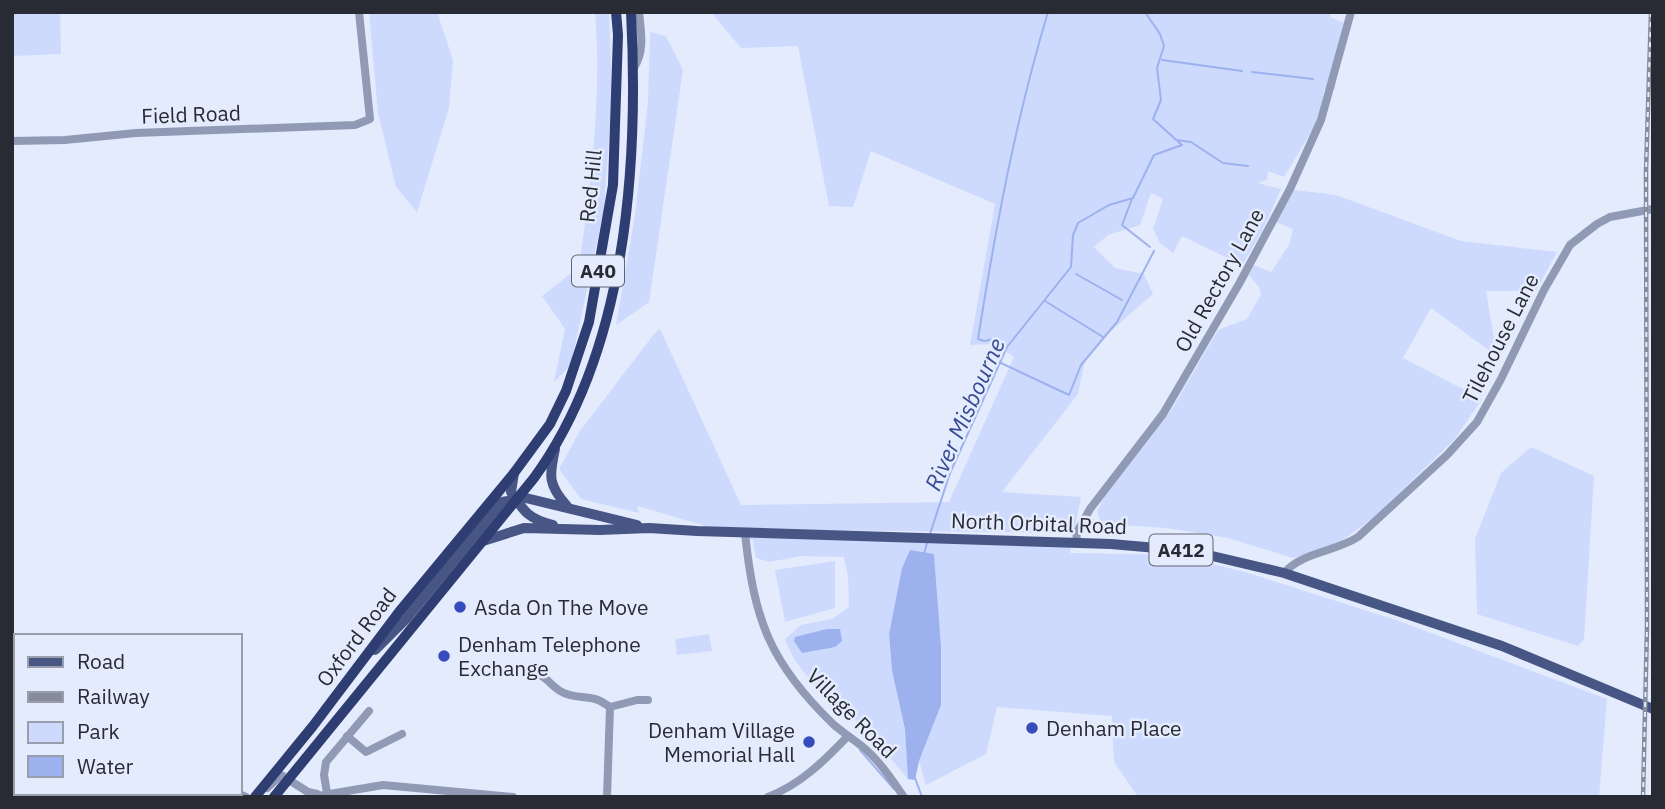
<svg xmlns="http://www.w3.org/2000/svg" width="1665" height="809" font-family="'IBM Plex Sans',sans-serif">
  <rect width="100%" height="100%" fill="#e4ebfd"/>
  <path fill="#cddafd" d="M 12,12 L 60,12 L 61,54 L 12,56 Z
    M 369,12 L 437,12 L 453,60 L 449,108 L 417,212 L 396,187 L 378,113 Z
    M 595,12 L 609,12 L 612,93 L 604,209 L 571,365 L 554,382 L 565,329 L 542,296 L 579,267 C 591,182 602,98 595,12 Z
    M 711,12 L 1331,12 L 1330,17 L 1344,23 L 1335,90 L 1324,90 L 1320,117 L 1284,177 L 1268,171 L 1267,180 L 1258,183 L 1281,189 L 1262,231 L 1242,265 L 1182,236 L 1173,253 L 1160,243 L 1153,229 L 1163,199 L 1151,193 L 1140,225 L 1108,235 L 1094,247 L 1115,268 L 1144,274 L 1153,294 L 1104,337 L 1085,361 L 1078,394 L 1002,492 L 1081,497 L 1074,533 L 716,529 L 637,506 L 639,513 L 581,499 L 559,469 L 580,431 L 654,334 L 660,329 L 741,505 L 949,502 L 1014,357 L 995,344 L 970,345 L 995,204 L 871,151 L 853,207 L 829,206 L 798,46 L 741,48 Z
    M 650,32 L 666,36 L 683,70 L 649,302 L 616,325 L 635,215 L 648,103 Z
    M 1294,190 L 1336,195 L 1461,241 L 1557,252 L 1536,291 L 1486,291 L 1497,356 L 1431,308 L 1403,358 L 1482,399 L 1454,440 L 1373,518 L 1333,547 L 1293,558 L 1228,538 L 1167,528 L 1101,524 L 1097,511 L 1109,488 L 1172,409 L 1218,330 L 1247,319 L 1261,294 L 1259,287 L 1249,275 L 1254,265 L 1271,272 L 1289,245 L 1293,229 L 1276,222 Z
    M 1531,447 L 1594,476 L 1584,639 L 1578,646 L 1477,614 L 1475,539 L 1501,473 Z
    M 738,536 L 1072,543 L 1070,553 L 1177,555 L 1245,572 L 1399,621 L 1607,699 L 1599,797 L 1138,797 L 1114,762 L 1112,716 L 997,707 L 986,754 L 926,785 L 919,761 L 941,705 L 941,646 L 934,554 L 910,551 L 902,568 L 889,634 L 892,671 L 905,729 L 908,779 C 892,761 878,741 861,725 C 833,698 798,678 785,639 L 801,625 L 832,619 L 849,607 L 848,577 L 844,557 L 801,556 L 769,562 L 756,558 L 753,540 Z
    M 835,561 L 835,608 L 785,622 L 775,570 Z
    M 709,634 L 712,651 L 677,655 L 675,639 Z"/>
  <path fill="#9cb1ee" d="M 910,550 L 934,554 L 941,646 L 941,705 L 919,761 L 915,780 L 908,779 L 905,729 L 892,671 L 889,634 L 902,568 Z
    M 827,629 L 840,629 L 842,641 L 835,647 L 802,653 L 794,641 L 795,637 Z"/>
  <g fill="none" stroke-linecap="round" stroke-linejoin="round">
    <path stroke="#9cb1ee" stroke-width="2" d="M 1162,60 L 1242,71
      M 1252,72 L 1313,79
      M 1176,140 L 1191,142 L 1223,163 L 1248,166
      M 1132,199 L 1122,225 L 1150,247
      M 1076,274 L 1122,300
      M 1045,301 L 1103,337
      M 1006,347 L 994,339 L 984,341 L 978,339 C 996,226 1015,122 1048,12
      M 1001,363 L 1069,395 L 1081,365 L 1117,322 L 1154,251
      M 930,534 L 950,473 L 1007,347 L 1071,267 L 1073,235 L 1078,223 L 1109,205 L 1133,198 L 1154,155 L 1182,145 L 1153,119 L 1161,100 L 1157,68 L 1164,46 L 1160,34 L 1145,12
      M 924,554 L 927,543
      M 860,750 L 894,789
      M 915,778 L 922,797"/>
    <path stroke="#909ab5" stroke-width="8" d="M 634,68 C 645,51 641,32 639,12
      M 12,141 L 65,140 L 136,133 L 355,125 L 370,119 L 359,12
      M 745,533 C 754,619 769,662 833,724 C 842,732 853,739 863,747 C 879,760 892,780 904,797
      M 1076,543 L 1077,532 L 1090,509 L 1163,414 L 1239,284 L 1290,189 L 1321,120 L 1351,12
      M 1284,573 C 1302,552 1335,552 1358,537 L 1447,455 L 1477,422 L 1501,379 L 1544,290 L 1570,245 L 1597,224 L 1610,217 L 1653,209
      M 525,673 C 547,673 545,681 560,691 C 571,698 583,696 595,699 C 600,700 605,704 610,707 L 607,797
      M 610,707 L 637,700 L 648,700
      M 347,736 L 366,752 L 402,734
      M 12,744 L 16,743
      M 267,788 L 281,775 L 308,792 L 317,794
      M 237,793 L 246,797
      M 327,793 L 324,775 L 326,762 L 369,711
      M 312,797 L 383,785 L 513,797
      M 768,797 C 801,784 824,761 848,736"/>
    <path stroke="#485685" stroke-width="10" d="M 555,449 C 549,476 548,485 567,506
      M 514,473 L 511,492 C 524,512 529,519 553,525
      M 483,541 L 524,528 L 600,530 L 649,528 L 697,531 L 1111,544 L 1191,551 L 1284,573 L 1502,646 L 1653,709
      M 375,650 L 406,619 L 502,502 L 526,498 L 637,525"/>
    <path stroke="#2f3e72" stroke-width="10" d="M 255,797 L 313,726 L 399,612 L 514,473 L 550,424 L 566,391 L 589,322 L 613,185 L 618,35 L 616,12
      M 274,797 L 534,478 C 627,350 639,165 631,12"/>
    <defs>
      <path id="rail" d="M 1643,797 L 1647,628 L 1646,171 L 1651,12"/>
    </defs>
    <use href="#rail" stroke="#878c9a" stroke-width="4.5"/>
    <use href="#rail" stroke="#e4ebfd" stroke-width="2" stroke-dasharray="5" stroke-linecap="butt"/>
  </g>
  <g fill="#364bbd" stroke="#e4ebfd" stroke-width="2.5">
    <circle cx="460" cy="607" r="7"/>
    <circle cx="444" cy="656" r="7"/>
    <circle cx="1032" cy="728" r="7"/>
    <circle cx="809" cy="742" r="7"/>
  </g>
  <g text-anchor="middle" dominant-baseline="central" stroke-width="5" stroke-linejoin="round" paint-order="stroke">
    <g fill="#e4ebfd" stroke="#606570" stroke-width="2">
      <rect x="572" y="255.5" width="52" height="31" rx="5"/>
      <rect x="1149.5" y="534.5" width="63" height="31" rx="5"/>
    </g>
    <g font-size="19" font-weight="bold" fill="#282b33">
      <text x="598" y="271">A40</text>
      <text x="1181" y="550">A412</text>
    </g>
    <g font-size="21" fill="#282b33" stroke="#e4ebfd">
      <text transform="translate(191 114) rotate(-2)">Field Road</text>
      <text transform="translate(590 186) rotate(-84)">Red Hill</text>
      <text transform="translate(1219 280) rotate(-61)">Old Rectory Lane</text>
      <text transform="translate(1500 338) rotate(-63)">Tilehouse Lane</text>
      <text transform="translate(1039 523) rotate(2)">North Orbital Road</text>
      <text transform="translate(356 637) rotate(-53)">Oxford Road</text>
      <text transform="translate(852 713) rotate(45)">Village Road</text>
    </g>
    <g font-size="21" fill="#282b33" stroke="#e4ebfd" text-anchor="start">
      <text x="474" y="607">Asda On The Move</text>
      <text x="458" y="644">Denham Telephone<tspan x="458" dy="24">Exchange</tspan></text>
      <text x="1046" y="728">Denham Place</text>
      <text x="795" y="730" text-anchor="end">Denham Village<tspan x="795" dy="24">Memorial Hall</tspan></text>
    </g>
    <g font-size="23" font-style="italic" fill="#374a93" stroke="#e4ebfd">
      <text transform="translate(964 414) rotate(-66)">River Misbourne</text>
    </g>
  </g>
  <rect width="1665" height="809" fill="none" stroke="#282b33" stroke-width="28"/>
  <rect x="14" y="634" width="228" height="161" fill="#e4ebfd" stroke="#999eac" stroke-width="2"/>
  <rect x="28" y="657" width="35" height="10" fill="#485685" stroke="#999eac" stroke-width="2"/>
  <text x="77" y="669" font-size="21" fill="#282b33">Road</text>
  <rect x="28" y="692" width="35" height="10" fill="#878c9a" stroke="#999eac" stroke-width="2"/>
  <text x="77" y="704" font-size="21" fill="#282b33">Railway</text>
  <rect x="28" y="722" width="35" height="21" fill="#cddafd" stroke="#999eac" stroke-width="2"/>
  <text x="77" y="739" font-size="21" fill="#282b33">Park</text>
  <rect x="28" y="756" width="35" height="21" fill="#9cb1ee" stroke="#999eac" stroke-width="2"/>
  <text x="77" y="774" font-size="21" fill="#282b33">Water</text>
</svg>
